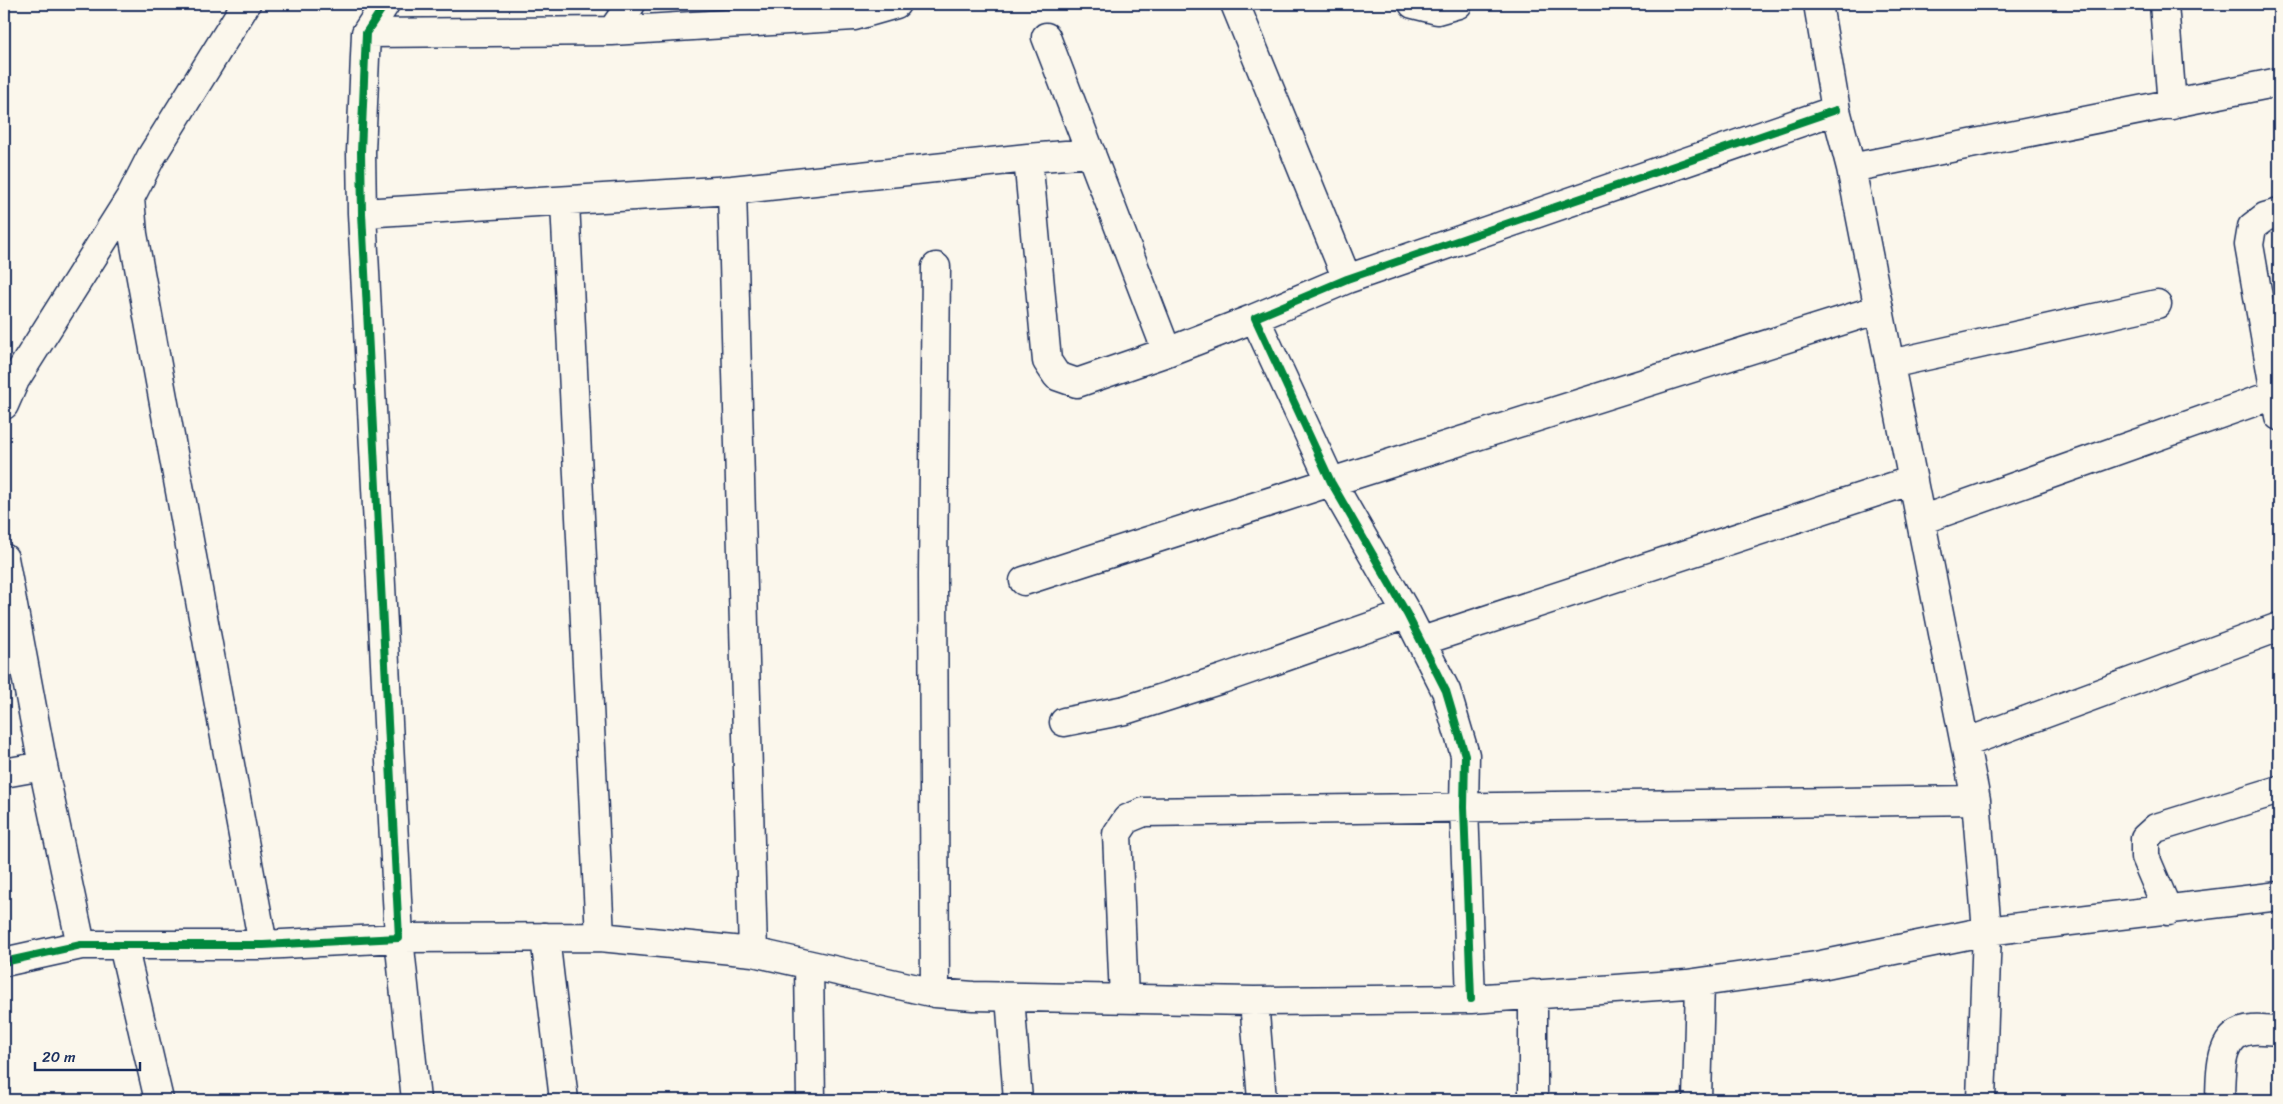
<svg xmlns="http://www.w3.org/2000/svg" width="2283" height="1104" font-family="Sriracha,sans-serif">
  <rect width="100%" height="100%" fill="#fbf7ec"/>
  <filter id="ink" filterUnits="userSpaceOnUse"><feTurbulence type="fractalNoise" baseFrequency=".02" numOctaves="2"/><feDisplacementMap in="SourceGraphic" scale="10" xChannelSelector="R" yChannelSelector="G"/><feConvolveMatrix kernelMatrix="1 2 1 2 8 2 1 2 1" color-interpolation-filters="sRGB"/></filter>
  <g filter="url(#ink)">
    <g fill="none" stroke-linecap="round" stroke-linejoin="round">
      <defs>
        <path id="minor" d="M 246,4 L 151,157 L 130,198 L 133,234 L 263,945
          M 1235,4 L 1347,279
          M 1413,4 L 1437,10 L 1458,4
          M 1818,4 L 1836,110 L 1851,168 L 1976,800 L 1987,931 L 2279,896
          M 2164,4 L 2172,105
          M 854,16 L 896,4
          M 612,31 L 631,4
          M 366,33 L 612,31 L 854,16 L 851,4
          M 1046,37 L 1167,352 L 1255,318
          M 1028,158 L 1047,361 L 1057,376 L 1077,383 L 1167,352
          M 1851,168 L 2279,82
          M 732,190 L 753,952
          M 565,202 L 600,937
          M 362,213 L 732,190 L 1028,158 L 1091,153
          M 2279,213 L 2265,217 L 2252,227 L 2249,245 L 2279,416
          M 1890,364 L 2157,304
          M 4,405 L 15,380 L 130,198
          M 1921,520 L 2279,393
          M 4,558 L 43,766 L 81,945
          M 1024,581 L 1331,482 L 1879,309
          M 1422,641 L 1913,480
          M 1064,722 L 1125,710 L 1222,679 L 1407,614
          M 1965,743 L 2279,627
          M 4,773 L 43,766
          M 2168,911 L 2145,857 L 2145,838 L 2156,828 L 2279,790
          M 545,937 L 564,1100
          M 123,945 L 159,1100
          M 4,962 L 81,945 L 263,945 L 399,938 L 362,213 L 361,152 L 366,33 L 385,4
          M 809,966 L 811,1100
          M 935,993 L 933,575 L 936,267
          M 1533,994 L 1533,1100
          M 1010,997 L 1018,1100
          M 1124,998 L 1117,834 L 1127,819 L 1144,812 L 1976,800
          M 1471,999 L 1464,807 L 1465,755 L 1446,691 L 1407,614 L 1331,482 L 1255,318 L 1347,279 L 1836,110
          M 416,1100 L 399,938 L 600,937 L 753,952 L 935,993 L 973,996 L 1254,1001
          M 1262,1100 L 1254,1001 L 1471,999 L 1687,984 L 1816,966 L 1987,931 L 1981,1100
          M 1697,1100 L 1700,983
          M 2220,1100 C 2221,1075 2217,1033 2252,1030 C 2261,1029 2270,1031 2279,1031"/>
      </defs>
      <use href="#minor" stroke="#1b2f5e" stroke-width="31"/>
      <use href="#minor" stroke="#fbf7ec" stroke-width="28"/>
      <defs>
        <path id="cycleway" d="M 4,962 L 81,945 L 263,945 L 399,938 L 362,213 L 361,152 L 366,33 L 385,4
          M 1471,999 L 1464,807 L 1465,755 L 1446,691 L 1407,614 L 1331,482 L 1255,318 L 1347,279 L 1836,110"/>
      </defs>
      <use href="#cycleway" stroke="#fbf7ec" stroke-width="11"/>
      <use href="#cycleway" stroke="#00873e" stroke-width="8"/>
    </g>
  </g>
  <rect width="2283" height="1104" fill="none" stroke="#fbf7ec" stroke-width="20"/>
  <rect x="10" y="10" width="2263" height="1084" fill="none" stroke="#1b2f5e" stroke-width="2" filter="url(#ink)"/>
  <path d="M35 1062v8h105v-8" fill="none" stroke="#1b2f5e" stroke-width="2.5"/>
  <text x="42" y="1062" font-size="15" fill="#1b2f5e" stroke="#fbf7ec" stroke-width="4" paint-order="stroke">20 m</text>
</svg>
